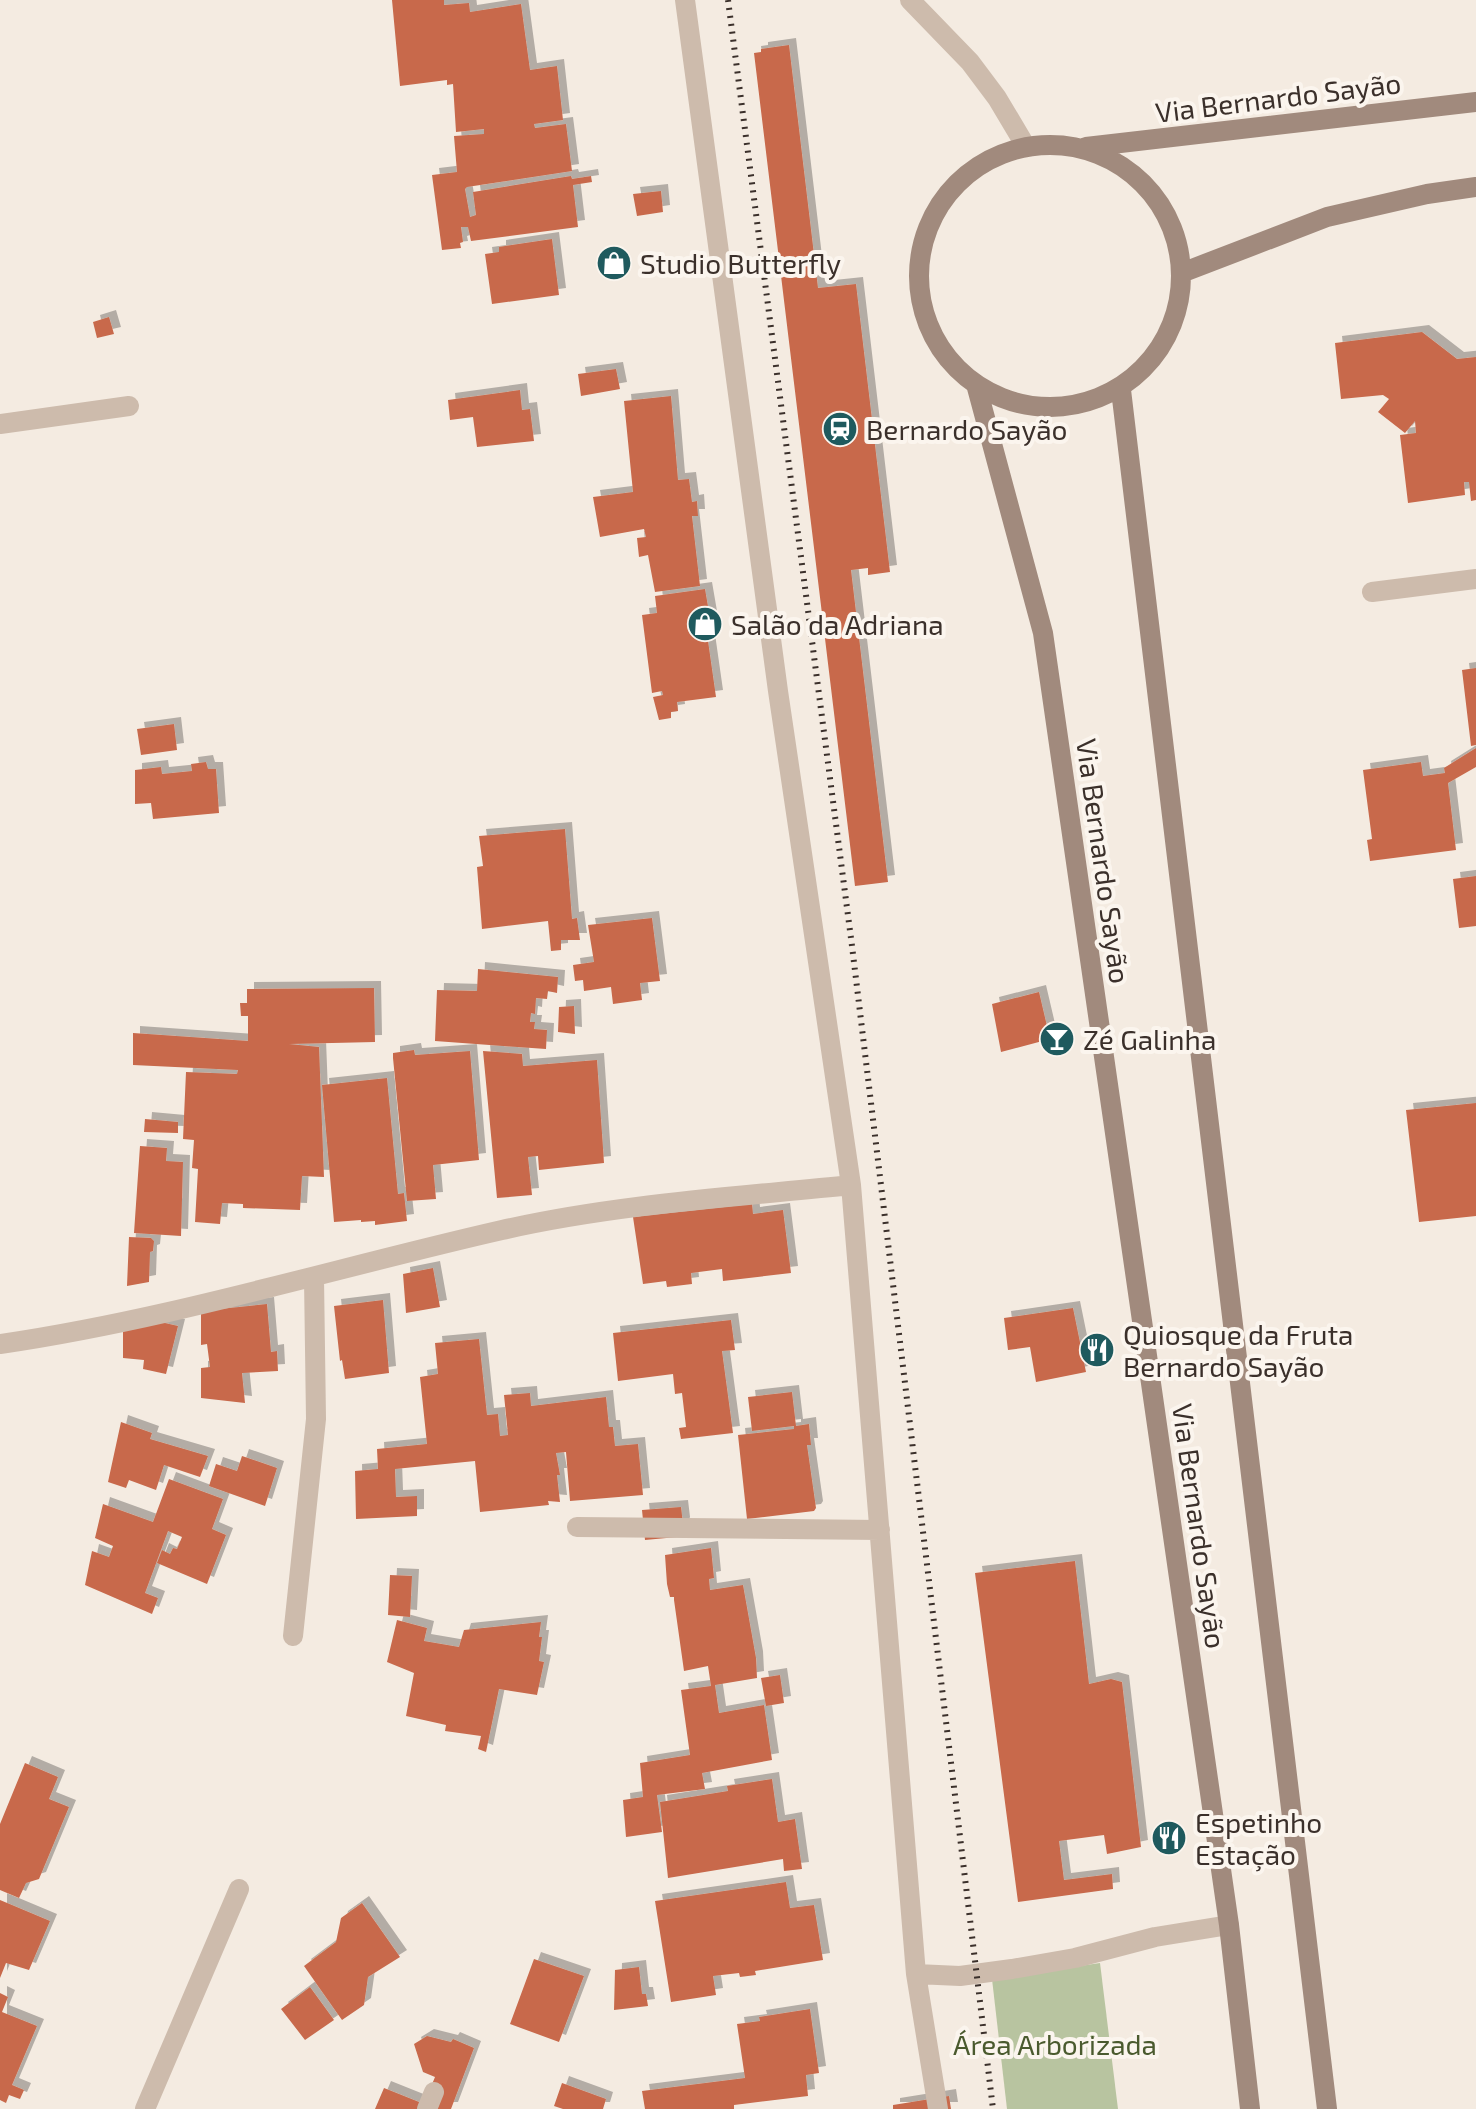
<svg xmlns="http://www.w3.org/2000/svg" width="1476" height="2109" font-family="'Exo 2',sans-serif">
  <defs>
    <filter id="shadow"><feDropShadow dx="7" dy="-7" stdDeviation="0" flood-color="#0004"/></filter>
  </defs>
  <rect width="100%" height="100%" fill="#f4ebe1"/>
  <path fill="#b8c4a0" d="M 1100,1963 L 1118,2109 L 1007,2109 L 992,1979 Z"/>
  <path fill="#c8694b" filter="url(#shadow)" d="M 392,0 L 444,0 L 444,5 L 469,3 L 470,12 L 521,4 L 530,70 L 557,66 L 563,120 L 534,124 L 535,128 L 566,124 L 572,171 L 467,187 L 465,189 L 470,217 L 476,215 L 473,192 L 571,176 L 572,179 L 591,176 L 592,182 L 573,185 L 578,227 L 471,241 L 468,227 L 461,227 L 463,242 L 460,243 L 461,248 L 442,250 L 432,175 L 457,172 L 454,136 L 484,134 L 484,129 L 456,132 L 453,84 L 447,85 L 447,80 L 400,86 Z
    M 789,45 L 818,288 L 856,284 L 890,572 L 868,575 L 868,568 L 851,570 L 888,882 L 855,886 L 754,53 L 761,52 L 761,49 Z
    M 661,191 L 663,212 L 637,216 L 633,194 Z
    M 552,239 L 559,295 L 492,304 L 485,254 L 499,252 L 499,247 Z
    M 109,317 L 114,334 L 97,338 L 93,322 Z
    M 1422,332 L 1457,359 L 1476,357 L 1476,500 L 1471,501 L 1469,482 L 1464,482 L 1465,495 L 1408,503 L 1400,435 L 1416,433 L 1415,421 L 1405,433 L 1378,412 L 1389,399 L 1383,395 L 1341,399 L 1335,343 Z
    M 616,369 L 620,389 L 581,396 L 578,374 Z
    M 520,390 L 522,410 L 530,409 L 534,441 L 477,447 L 473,417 L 450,420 L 448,400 Z
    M 671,396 L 678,480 L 689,479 L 692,502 L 697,501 L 698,516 L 692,516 L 700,586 L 655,592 L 648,555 L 639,557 L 637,538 L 646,537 L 644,529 L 600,537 L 593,497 L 633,492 L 624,401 Z
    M 705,589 L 710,618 L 705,620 L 716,697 L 677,702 L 678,711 L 671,712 L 671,718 L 659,720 L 653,697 L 663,695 L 662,691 L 652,693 L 642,615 L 657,613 L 655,596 Z
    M 1476,668 L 1476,745 L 1471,746 L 1462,670 Z
    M 174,724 L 177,750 L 141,755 L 137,729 Z
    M 1476,748 L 1476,767 L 1448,783 L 1456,850 L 1370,861 L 1367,840 L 1372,839 L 1363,770 L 1421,762 L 1423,776 L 1445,773 L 1444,768 Z
    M 206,762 L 208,769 L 216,769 L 219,813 L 153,819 L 151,803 L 135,804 L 135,770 L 161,767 L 162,774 L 192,771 L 191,764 Z
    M 565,829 L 572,919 L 577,918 L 580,940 L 561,940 L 561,950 L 551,951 L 548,921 L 482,929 L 477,867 L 483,866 L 479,836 Z
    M 1476,876 L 1476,926 L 1459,928 L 1453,879 Z
    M 652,918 L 660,981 L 640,983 L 642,1000 L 613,1004 L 611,987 L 584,991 L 583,980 L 575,981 L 573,965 L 594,962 L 588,925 Z
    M 478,969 L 558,977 L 557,993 L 548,991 L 547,999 L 536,998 L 535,1014 L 531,1013 L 530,1022 L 535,1022 L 534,1029 L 547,1030 L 546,1049 L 435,1041 L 437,990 L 477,991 Z
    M 374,988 L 375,1042 L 289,1044 L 319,1047 L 324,1177 L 302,1176 L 300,1210 L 243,1208 L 243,1204 L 222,1203 L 220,1224 L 195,1222 L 198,1169 L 192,1168 L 194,1140 L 183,1139 L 186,1072 L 237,1074 L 238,1070 L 133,1065 L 133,1033 L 248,1041 L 248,1016 L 241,1016 L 240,1003 L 247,1003 L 247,989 Z
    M 1039,992 L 1050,1039 L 1001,1052 L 992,1004 Z
    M 574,1006 L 575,1034 L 558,1032 L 559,1007 Z
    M 414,1050 L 415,1055 L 470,1051 L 479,1160 L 433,1165 L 436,1199 L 407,1201 L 393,1058 L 393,1053 Z
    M 483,1051 L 522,1054 L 523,1066 L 597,1060 L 604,1163 L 539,1170 L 538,1156 L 528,1157 L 532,1195 L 497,1198 Z
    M 387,1078 L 398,1194 L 404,1193 L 407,1221 L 375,1225 L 375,1221 L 361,1222 L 361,1220 L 334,1222 L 322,1085 Z
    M 1476,1103 L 1476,1216 L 1419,1222 L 1406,1110 Z
    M 145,1119 L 178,1122 L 178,1133 L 144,1132 Z
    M 140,1146 L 167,1148 L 166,1161 L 183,1162 L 181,1236 L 134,1233 Z
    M 752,1204 L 753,1214 L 783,1210 L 791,1273 L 723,1281 L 722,1269 L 691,1273 L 692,1284 L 667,1287 L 666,1281 L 643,1284 L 633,1217 Z
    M 129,1237 L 151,1238 L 154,1241 L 153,1251 L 150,1252 L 149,1282 L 127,1286 Z
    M 433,1268 L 440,1307 L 406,1313 L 403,1274 Z
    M 383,1300 L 389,1373 L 345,1379 L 342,1360 L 340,1361 L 334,1306 Z
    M 267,1304 L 271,1352 L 277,1351 L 278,1371 L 242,1373 L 245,1403 L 201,1398 L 201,1368 L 210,1367 L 207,1344 L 201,1345 L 201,1311 Z
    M 1073,1308 L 1086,1372 L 1036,1382 L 1030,1347 L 1008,1350 L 1004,1318 Z
    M 731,1320 L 735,1350 L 722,1351 L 733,1433 L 681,1439 L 679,1428 L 686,1427 L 682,1393 L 675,1394 L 673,1374 L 618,1381 L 613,1333 Z
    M 156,1321 L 178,1326 L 166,1374 L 143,1369 L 144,1360 L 123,1358 L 123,1324 Z
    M 479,1339 L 487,1415 L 498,1414 L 500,1436 L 508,1435 L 504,1395 L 530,1393 L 531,1406 L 606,1397 L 609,1427 L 613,1427 L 615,1446 L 638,1444 L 643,1495 L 570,1501 L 566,1452 L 556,1453 L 560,1475 L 557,1475 L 560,1502 L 548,1501 L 549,1505 L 480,1512 L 475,1461 L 395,1469 L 396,1497 L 417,1496 L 417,1516 L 356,1519 L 355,1471 L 378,1469 L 377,1449 L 427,1444 L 420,1377 L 438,1374 L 435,1343 Z
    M 792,1392 L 796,1426 L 809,1424 L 811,1445 L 807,1445 L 816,1508 L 814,1511 L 747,1519 L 738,1435 L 794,1429 L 794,1426 L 752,1431 L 748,1397 Z
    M 121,1422 L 152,1433 L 150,1439 L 208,1456 L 200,1477 L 164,1465 L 156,1490 L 129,1480 L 126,1488 L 108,1482 Z
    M 242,1456 L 277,1468 L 265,1506 L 209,1486 L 216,1464 L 237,1471 Z
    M 169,1479 L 223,1499 L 212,1529 L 226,1535 L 207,1584 L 157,1563 L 162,1550 L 170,1554 L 173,1548 L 177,1549 L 182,1537 L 168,1531 L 145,1593 L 158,1598 L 152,1614 L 85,1585 L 92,1551 L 109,1557 L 113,1546 L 95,1538 L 103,1504 L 153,1522 Z
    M 681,1507 L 683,1524 L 677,1537 L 645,1540 L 642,1510 Z
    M 711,1548 L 714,1578 L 709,1579 L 710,1590 L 743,1585 L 756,1658 L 757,1678 L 715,1685 L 719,1713 L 764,1705 L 772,1760 L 702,1773 L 705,1789 L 657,1795 L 662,1832 L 626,1837 L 623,1800 L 643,1797 L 640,1763 L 690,1755 L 681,1690 L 711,1686 L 708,1666 L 684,1671 L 674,1600 L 674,1597 L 670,1597 L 667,1584 L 665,1555 Z
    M 1075,1561 L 1089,1684 L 1111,1679 L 1122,1682 L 1141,1847 L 1107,1854 L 1104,1835 L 1059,1841 L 1064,1880 L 1112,1874 L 1113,1889 L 1018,1902 L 975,1573 Z
    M 390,1575 L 412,1576 L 410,1617 L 388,1615 Z
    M 397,1620 L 427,1628 L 424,1641 L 459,1647 L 464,1630 L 541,1622 L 539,1637 L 542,1637 L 539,1661 L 544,1662 L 537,1695 L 499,1689 L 486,1752 L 478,1749 L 481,1736 L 445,1731 L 446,1725 L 406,1716 L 414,1673 L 387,1662 Z
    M 780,1675 L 784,1703 L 766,1706 L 761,1678 Z
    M 25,1763 L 58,1777 L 49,1799 L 69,1807 L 39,1879 L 26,1883 L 19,1898 L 0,1890 L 0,1824 Z
    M 772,1779 L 778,1822 L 795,1819 L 802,1869 L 784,1871 L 783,1859 L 668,1878 L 660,1802 L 728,1791 L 727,1786 Z
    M 786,1882 L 790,1908 L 814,1905 L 823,1960 L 755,1971 L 756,1975 L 740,1977 L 739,1973 L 713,1976 L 716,1995 L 671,2002 L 655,1901 Z
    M 0,1900 L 50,1921 L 29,1970 L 6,1963 L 0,1978 Z
    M 362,1903 L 400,1957 L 368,1977 L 364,2005 L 342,2020 L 304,1966 L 336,1942 L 341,1918 Z
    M 534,1959 L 584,1976 L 559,2042 L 510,2024 Z
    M 639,1967 L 642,1994 L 646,1994 L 648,2006 L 614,2010 L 615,1970 Z
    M 310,1987 L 334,2020 L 305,2040 L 281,2009 Z
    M 0,1993 L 8,1997 L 2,2012 L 37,2026 L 12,2085 L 24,2090 L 20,2099 L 9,2095 L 6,2103 L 0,2100 Z
    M 810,2009 L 819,2073 L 806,2075 L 808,2096 L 734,2105 L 734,2109 L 645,2109 L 642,2091 L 745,2078 L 737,2024 L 760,2021 L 759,2017 Z
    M 427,2036 L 451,2042 L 453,2039 L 474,2048 L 451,2109 L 375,2109 L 384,2088 L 424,2104 L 435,2077 L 423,2072 L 414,2044 Z
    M 562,2083 L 606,2099 L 603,2109 L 563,2109 L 554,2106 Z
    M 949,2096 L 951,2109 L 893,2109 L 893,2105 Z"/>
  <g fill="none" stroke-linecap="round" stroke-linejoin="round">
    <path stroke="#cdbbac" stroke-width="20" d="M 685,0 L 778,691 L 851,1185 L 916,1974 L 938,2109
      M 910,0 L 970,62 L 997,98 L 1025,145
      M 0,424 L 129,406
      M 1372,592 L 1476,579
      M 0,1344 C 171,1319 335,1268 502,1230 C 617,1204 735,1197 851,1185
      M 577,1527 L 880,1530
      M 293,1636 L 316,1419 L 314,1278
      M 916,1974 L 960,1976 L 1012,1969 L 1075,1958 L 1155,1937 L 1229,1925
      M 145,2109 L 239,1889
      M 427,2109 L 434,2092"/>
    <path stroke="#a18a7d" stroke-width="20" d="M919 276a131 131 0 1 1 262 0a131 131 0 1 1-262 0Z
      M 1086,147 L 1476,102
      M 1184,272 L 1327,217 L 1427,194 L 1476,187
      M 977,388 L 1043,633 L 1229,1925 L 1250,2109
      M 1121,390 L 1327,2109"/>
    <path stroke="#3b302b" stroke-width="6" stroke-dasharray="2 6" stroke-linecap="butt" d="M 728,0 L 852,946 L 993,2109"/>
  </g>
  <defs>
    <symbol id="shop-disc" viewBox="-11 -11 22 22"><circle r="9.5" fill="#1f5a5e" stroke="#fbf5ee"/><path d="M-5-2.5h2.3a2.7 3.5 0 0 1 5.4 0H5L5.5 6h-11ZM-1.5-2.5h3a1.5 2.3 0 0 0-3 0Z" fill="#fff"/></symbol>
    <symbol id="station-disc" viewBox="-11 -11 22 22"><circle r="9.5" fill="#1f5a5e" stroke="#fbf5ee"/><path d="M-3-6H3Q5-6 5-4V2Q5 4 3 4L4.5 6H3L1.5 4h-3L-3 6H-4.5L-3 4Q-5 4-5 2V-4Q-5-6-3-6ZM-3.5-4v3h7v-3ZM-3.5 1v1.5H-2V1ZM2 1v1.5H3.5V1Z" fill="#fff"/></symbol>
    <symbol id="bar-disc" viewBox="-11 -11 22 22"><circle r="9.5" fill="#1f5a5e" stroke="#fbf5ee"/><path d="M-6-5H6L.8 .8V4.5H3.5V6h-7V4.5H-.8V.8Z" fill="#fff"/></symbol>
    <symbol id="restaurant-disc" viewBox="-11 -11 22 22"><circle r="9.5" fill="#1f5a5e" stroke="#fbf5ee"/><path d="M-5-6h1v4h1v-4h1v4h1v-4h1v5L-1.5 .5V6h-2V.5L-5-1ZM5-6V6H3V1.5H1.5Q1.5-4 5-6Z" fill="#fff"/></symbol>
  </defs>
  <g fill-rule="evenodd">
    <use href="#shop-disc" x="594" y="243" width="40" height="40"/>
    <use href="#station-disc" x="820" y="409" width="40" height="40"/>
    <use href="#shop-disc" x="685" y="604" width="40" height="40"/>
    <use href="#bar-disc" x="1037" y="1019" width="40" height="40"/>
    <use href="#restaurant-disc" x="1077" y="1330" width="40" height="40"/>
    <use href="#restaurant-disc" x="1149" y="1818" width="40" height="40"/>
  </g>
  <g text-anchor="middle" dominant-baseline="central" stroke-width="8" stroke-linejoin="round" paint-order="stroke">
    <g font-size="28" fill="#3b302b" stroke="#fbf5ee">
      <text transform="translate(1278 97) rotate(-7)">Via Bernardo Sayão</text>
      <text transform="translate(1104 861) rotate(82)">Via Bernardo Sayão</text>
      <text transform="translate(1200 1526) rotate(82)">Via Bernardo Sayão</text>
    </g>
    <g font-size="28" fill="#3b302b" stroke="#fbf5ee" text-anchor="start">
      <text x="640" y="263">Studio Butterfly</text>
      <text x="866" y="429">Bernardo Sayão</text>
      <text x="731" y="624">Salão da Adriana</text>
      <text x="1083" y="1039">Zé Galinha</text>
      <text x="1123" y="1334">Quiosque da Fruta<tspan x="1123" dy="32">Bernardo Sayão</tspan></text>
      <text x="1195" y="1822">Espetinho<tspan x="1195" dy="32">Estação</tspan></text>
    </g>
    <g font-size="28" fill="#4a5a2e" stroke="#fbf5ee">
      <text x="1055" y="2044">Área Arborizada</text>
    </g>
  </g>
</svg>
